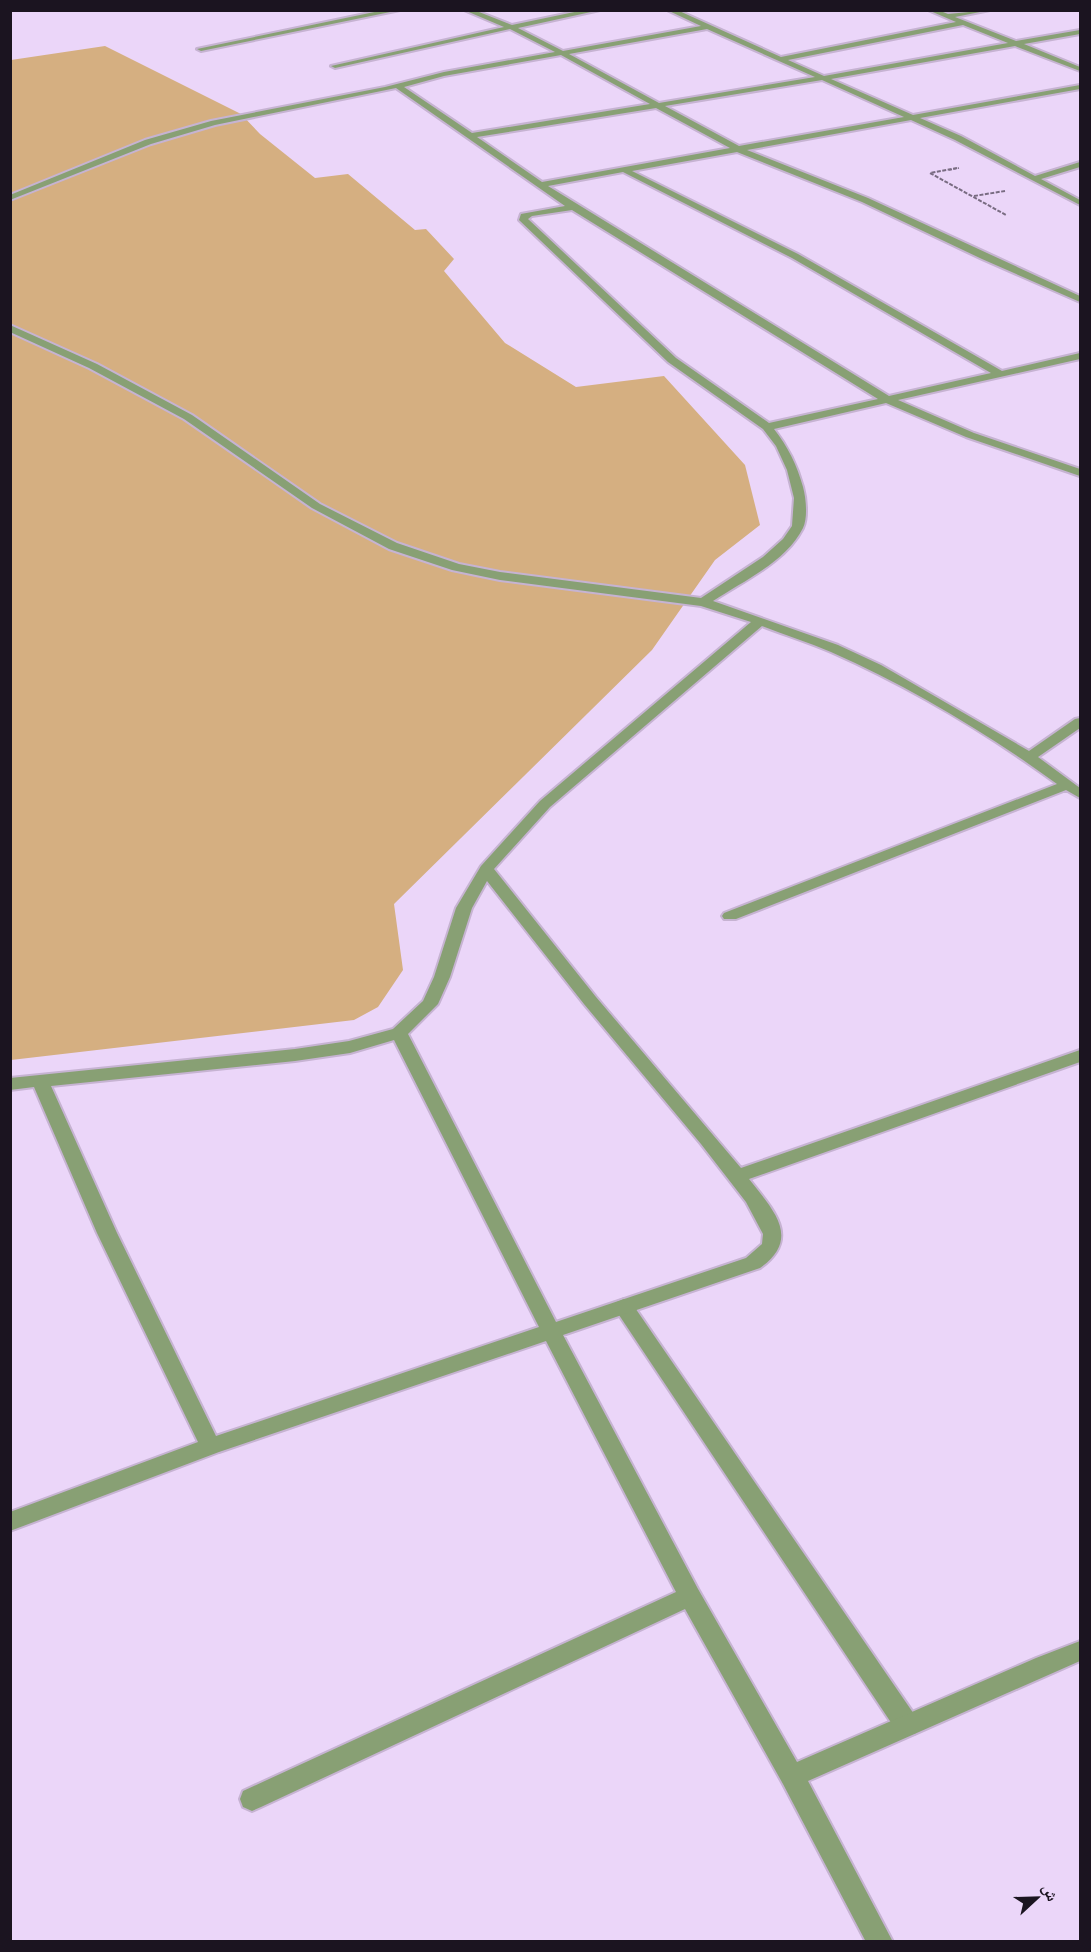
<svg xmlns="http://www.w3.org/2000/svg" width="1091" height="1952" font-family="'PT Sans','Noto Naskh Arabic',sans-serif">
  <rect width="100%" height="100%" fill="#ebd6f9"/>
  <path fill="#d5af81" d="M 105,46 L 241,114 L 260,134 L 315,178 L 348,174 L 415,230 L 426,229 L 454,259 L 444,271 L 505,343 L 576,387 L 664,376 L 745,465 L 760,525 L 715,560 L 652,650 L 394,904 L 403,970 L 378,1007 L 354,1020 L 11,1060 L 11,60 Z"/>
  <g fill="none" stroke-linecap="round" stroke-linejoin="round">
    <defs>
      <path id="service" d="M 624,1299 L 631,1302 L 916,1717 L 919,1725 L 916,1733 L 907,1736 L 898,1733 L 617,1312 L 614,1307 L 617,1302 Z"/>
      <path id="minor" d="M 384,10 L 400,10 L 201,51 L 197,49 Z
        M 464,10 L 474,10 L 512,25 L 584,10 L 600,10 L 518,28 L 563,51 L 701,26 L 667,10 L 677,10 L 781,57 L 956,22 L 928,10 L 938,10 L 948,14 L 990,10 L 955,17 L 1016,41 L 1080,30 L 1080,34 L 1024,44 L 1080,67 L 1080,71 L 1015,46 L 831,79 L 913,115 L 1080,85 L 1080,89 L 920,118 L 961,136 L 1035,176 L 1080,162 L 1080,167 L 1041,179 L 1080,200 L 1080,205 L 955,140 L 911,120 L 747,150 L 868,198 L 1080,296 L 1080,302 L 982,259 L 862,202 L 737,152 L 632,171 L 798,254 L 1002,371 L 1080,353 L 1080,359 L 898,400 L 974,433 L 1080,469 L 1080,476 L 966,437 L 886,403 L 774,429 C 788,447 797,465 803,487 C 806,498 808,517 803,528 C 786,562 743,581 713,601 L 838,645 L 881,665 L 1029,751 L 1075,719 L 1080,718 L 1080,728 L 1038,757 L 1080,788 L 1080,798 L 1066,790 L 736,919 L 724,919 L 722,916 L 724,913 L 1057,784 C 987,733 910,687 831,652 C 808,642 785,635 762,626 L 550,807 L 494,869 L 596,997 L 741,1168 L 1080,1050 L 1080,1062 L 749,1179 C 773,1210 802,1238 760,1268 L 563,1335 L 698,1589 L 797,1762 L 1036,1658 L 1080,1641 L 1080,1661 L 808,1781 L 893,1942 L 866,1942 L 783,1784 L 685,1609 L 261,1807 L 252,1811 L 243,1807 L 240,1799 L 243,1791 L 676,1592 L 546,1341 L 219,1452 L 10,1531 L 10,1512 L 198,1442 L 97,1233 L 34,1087 L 10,1090 L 10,1078 L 295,1049 L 349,1041 L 393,1029 L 423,1001 L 434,977 L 456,908 L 481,866 L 540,801 L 751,622 L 701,606 L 500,580 L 452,570 L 389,549 L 312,508 L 184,419 L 89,368 L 10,332 L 10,325 L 97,364 L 192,415 L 320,504 L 397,543 L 459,564 L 500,572 L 701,598 L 763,557 L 783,539 L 792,526 L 794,498 L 787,470 L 776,446 L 763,429 L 668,362 L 519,220 L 521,214 L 565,206 L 396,88 L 215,125 L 151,144 L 10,200 L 10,195 L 145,140 L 211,121 L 385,87 L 444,72 L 555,52 L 510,29 L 335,68 L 331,66 L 504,27 ZM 963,25 L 1008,43 L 824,76 L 788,60 ZM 707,29 L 815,77 L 659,103 L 569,54 ZM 561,55 L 650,104 L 472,133 L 404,87 L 444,76 ZM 822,80 L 904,117 L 739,146 L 665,106 ZM 656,108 L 730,148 L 542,182 L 477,137 ZM 623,172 L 792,258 L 991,373 L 889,396 L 548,186 ZM 572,210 L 878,399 L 769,423 L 676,358 L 528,219 L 532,216 ZM 487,881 L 584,1004 L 701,1144 L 746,1202 L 763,1234 L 762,1244 L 746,1258 L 556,1322 L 408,1034 L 438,1004 L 450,977 L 472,908 ZM 394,1040 L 539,1327 L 216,1436 L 117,1233 L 51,1086 L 295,1061 L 350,1053 Z"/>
    </defs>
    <use href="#service" stroke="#c6b3d2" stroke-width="4"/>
    <use href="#minor" stroke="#c6b3d2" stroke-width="4"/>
    <path stroke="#796c82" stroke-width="1.5" stroke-dasharray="3 1.5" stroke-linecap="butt" d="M 949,170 L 959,168"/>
    <path stroke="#796c82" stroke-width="2" stroke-dasharray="4 1.5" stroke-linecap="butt" d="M 957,168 L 930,173 L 1006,215
      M 974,196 L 1005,191"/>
    <use href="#service" fill="#88a074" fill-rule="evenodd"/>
    <use href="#minor" fill="#88a074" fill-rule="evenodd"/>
  </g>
  <rect width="1091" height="1952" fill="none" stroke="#1b1420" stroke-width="24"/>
  <g transform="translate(1037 1898) rotate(68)" stroke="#ebd6f9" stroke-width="4.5" paint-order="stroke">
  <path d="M0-4.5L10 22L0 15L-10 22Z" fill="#1b1420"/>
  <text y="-9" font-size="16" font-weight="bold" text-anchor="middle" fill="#1b1420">ش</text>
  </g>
</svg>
